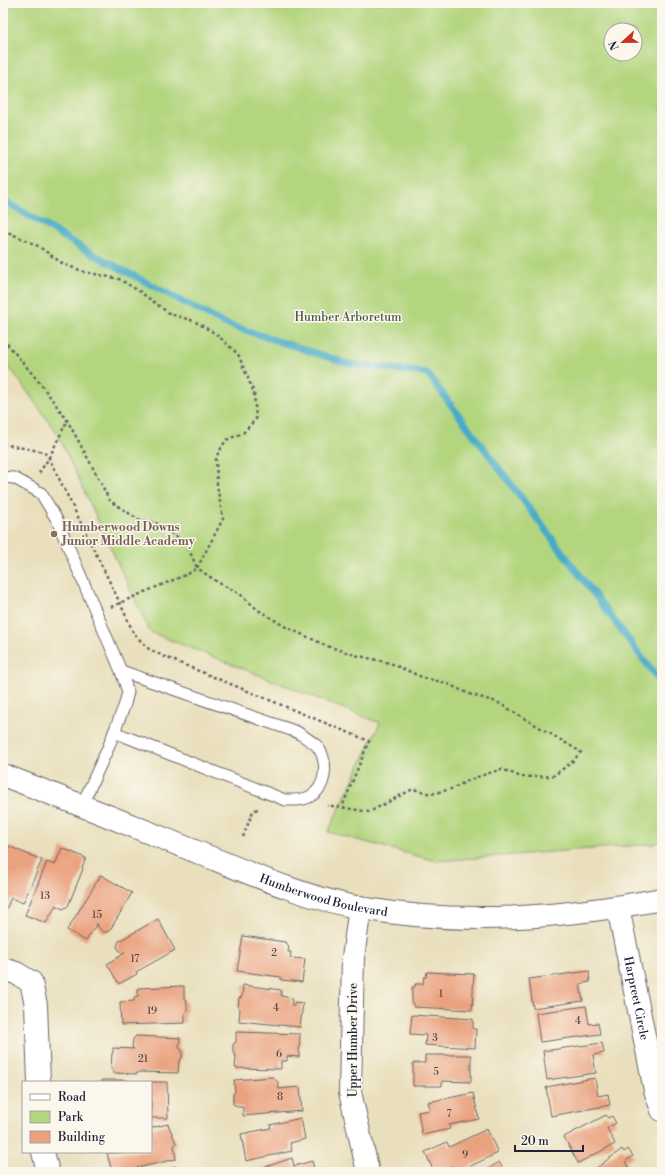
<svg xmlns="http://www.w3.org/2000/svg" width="665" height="1175" font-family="'Libre Bodoni',serif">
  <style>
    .green { fill: #b2d57e; stroke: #6a7c5c; fill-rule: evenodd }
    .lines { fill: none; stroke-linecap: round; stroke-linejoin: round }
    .stream { stroke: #47abc6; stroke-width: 7 }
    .building { fill: #eaa17e }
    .service-casing { stroke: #686468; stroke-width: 13 }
    .minor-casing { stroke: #686468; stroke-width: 24 }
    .tertiary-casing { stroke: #686468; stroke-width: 24 }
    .path { stroke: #686468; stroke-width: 2.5; stroke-dasharray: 3 3; stroke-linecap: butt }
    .service { stroke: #fff; stroke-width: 11 }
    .minor { stroke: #fff; stroke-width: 22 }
    .tertiary { stroke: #fff; stroke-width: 22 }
    .education-dot { fill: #8d6e63; stroke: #fbf7ec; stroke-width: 1.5 }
    .labels { text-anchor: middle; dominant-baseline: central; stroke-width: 3; stroke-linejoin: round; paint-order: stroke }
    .number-label { font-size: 10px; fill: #54424c }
    .park-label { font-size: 12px; fill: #4d584f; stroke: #fbf7ec }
    .education-label { font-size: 12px; font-weight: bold; fill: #785e54; stroke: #fbf7ec; text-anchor: start }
    .street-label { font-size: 12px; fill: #22223b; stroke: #fbf7ec }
  </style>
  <rect width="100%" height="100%" fill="#fbf7ec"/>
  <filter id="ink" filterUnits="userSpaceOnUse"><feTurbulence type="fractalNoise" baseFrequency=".025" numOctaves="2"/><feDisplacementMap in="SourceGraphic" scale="8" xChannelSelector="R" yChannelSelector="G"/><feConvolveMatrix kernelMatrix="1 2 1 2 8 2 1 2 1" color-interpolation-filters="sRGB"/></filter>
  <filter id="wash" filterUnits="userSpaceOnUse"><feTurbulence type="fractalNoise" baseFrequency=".012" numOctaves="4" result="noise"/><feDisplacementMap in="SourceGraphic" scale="16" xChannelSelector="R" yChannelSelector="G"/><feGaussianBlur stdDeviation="0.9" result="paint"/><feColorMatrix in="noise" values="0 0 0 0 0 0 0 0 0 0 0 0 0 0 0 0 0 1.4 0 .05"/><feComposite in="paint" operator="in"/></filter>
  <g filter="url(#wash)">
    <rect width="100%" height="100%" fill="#e9dfbc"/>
    <!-- green -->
    <path class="green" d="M3 3H662V841L654 844 436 861 328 832 380 723 150 632 58 435 14 373 3 363ZM611 30H635V54H611Z"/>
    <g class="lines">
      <!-- stream -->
      <polyline class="stream" points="3,200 89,252 223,323 349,364 427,373 662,684"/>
    </g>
    <g id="blocks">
      <!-- building -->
      <g class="building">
        <polygon points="8,846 42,860 23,903 11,898 5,912 3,911 3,859"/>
        <polygon points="62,848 86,858 82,868 83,869 68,906 63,909 56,905 46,923 25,915 47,862 55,865"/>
        <polygon points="101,875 132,893 110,930 107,932 103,932 98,927 97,923 86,941 67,930"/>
        <polygon points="158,919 175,950 136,972 137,974 119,984 107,964 125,953 121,953 117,947 119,941"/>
        <polygon points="243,936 285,942 289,946 288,952 291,952 290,958 305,959 302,982 281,980 281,977 237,971"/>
        <polygon points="589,971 590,982 580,984 583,1001 533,1008 529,979"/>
        <polygon points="427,972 474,974 472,1010 414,1007 414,1004 412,1004 412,987 415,987 415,984 423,984 424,977 426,977"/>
        <polygon points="243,985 281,990 281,996 292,998 291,1005 294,1006 294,1002 303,1003 300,1027 239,1021 240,1009 238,1007 239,998 242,997"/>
        <polygon points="184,986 184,999 187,1002 187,1010 185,1013 185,1023 121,1025 120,1002 134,1001 134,997 138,996 138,988"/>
        <polygon points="586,1006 589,1024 598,1023 600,1034 540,1042 536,1013"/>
        <polygon points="412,1015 473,1019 473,1029 476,1029 475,1048 425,1045 426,1035 410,1034"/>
        <polygon points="236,1032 300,1034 299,1057 287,1056 287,1061 281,1061 281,1069 235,1068 236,1056 233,1053 233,1044 236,1042"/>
        <polygon points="136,1036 180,1038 179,1048 182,1050 182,1058 179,1061 178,1073 138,1072 137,1074 113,1073 113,1069 111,1069 112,1053 113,1053 113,1048 134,1049 132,1047 133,1039"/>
        <polygon points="602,1043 604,1053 593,1055 596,1073 547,1080 543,1051"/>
        <polygon points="425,1055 471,1055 471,1082 442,1081 442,1086 413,1086 413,1063 425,1063"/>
        <polygon points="273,1077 278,1082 279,1089 300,1087 302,1111 243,1116 243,1107 238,1107 233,1104 233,1094 235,1092 234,1080"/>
        <polygon points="595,1078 598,1096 608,1094 610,1105 551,1116 546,1087"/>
        <rect x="102" y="1080" width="24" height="2"/>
        <polygon points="151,1082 167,1082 168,1118 151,1118"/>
        <polygon points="473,1093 479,1119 449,1125 450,1129 422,1135 418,1112 430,1110 428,1102"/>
        <polygon points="606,1115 608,1118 612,1116 616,1123 607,1128 615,1144 578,1163 564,1137"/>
        <polygon points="301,1118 305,1139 290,1143 292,1151 246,1161 241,1134 271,1128 270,1125"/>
        <polygon points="168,1124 176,1143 174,1146 176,1159 137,1168 137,1169 126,1172 112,1172 107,1153 151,1152 151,1128"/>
        <polygon points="487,1129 498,1153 458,1172 455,1172 451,1166 437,1172 434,1172 425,1152 447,1142 449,1147"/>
        <polygon points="622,1149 624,1152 628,1149 633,1156 625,1162 632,1172 591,1172"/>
        <polygon points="292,1158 294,1166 312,1161 315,1172 251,1172"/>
        <polygon points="499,1162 505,1172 483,1172"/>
        <polygon points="175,1166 178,1172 162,1172"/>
      </g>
    </g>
  </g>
  <g filter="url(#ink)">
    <use href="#blocks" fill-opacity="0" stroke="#686468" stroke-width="1"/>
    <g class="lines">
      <defs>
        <g id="service">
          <polyline points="3,477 14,478 41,493 57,520 121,671 128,692 125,704 108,748 82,805"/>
          <path d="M114 732 285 800C294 800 301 801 309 797 327 788 329 761 317 746 312 741 303 736 297 732L121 671"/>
        </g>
        <g id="minor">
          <polyline points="360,907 353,958 350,1092 368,1172"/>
          <path id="s1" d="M618 907 655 1090 662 1110"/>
          <polyline points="3,969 16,973 31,982 36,1005 39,1082"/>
          <polyline points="43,1152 48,1172"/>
        </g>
        <g id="tertiary">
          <path id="s2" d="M3 775C66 799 129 824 192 850 247 872 302 897 361 908 463 926 561 918 662 899"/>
        </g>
      </defs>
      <!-- service casing -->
      <use href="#service" class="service-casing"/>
      <!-- minor casing -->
      <use href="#minor" class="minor-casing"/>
      <!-- tertiary casing -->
      <use href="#tertiary" class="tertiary-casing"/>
      <!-- path -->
      <g class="path">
        <polyline points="3,230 38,246 63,264 85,272 119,279 139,291 170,314 194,321 216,334 238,354 254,393 256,419 243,433 226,440 216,457 217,485 223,519 197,568 219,583 240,594 258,610 286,627 327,646 355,655 390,663 424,678 446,683 469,694 497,702 581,752 571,763 553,776 521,777 502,769 474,778 451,789 431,794 413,789 369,812 327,805"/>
        <polyline points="3,339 40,383 67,420 92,466 110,501 138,519 158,524 186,543 197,568 188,574 142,593 111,607"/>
        <polyline points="3,444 44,452 49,458 120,603 134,634 149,649 165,657 369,741 342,807"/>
        <polyline points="39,473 49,458 67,421"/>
        <polyline points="243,837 253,811 260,808"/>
      </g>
      <!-- service -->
      <use href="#service" class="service"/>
      <!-- minor -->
      <use href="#minor" class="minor"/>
      <!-- tertiary -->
      <use href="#tertiary" class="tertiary"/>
    </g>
  </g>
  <!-- markers -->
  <circle class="education-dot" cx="54" cy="534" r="4"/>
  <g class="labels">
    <!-- number labels -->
    <g class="number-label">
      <text x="45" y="896">13</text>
      <text x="97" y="915">15</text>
      <text x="274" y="953">2</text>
      <text x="135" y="959">17</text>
      <text x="441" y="994">1</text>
      <text x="276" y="1008">4</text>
      <text x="152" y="1011">19</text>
      <text x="578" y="1021">4</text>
      <text x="435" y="1038">3</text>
      <text x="279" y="1054">6</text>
      <text x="143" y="1059">21</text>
      <text x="436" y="1072">5</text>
      <text x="280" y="1097">8</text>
      <text x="449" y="1114">7</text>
      <text x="465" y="1155">9</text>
    </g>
    <!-- park labels -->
    <g class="park-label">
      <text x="348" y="317">Humber Arboretum</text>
    </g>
    <!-- education labels -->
    <g class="education-label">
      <text x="62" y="527">Humberwood Downs<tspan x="62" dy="14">Junior Middle Academy</tspan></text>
    </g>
    <!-- street labels -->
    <g class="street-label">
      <text stroke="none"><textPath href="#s2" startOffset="343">Humberwood Boulevard</textPath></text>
      <text stroke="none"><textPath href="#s1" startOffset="93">Harpreet Circle</textPath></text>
      <text transform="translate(353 1040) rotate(-90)">Upper Humber Drive</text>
    </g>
  </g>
  <!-- margin -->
  <rect width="665" height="1175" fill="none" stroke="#fbf7ec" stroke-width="16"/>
  <!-- legend -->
  <rect x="22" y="1081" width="130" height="72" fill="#fbf7ec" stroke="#a4a2a5"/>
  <rect x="30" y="1094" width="20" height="6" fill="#ffffff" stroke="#a4a2a5"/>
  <text x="58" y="1101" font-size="12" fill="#22223b">Road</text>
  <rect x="30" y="1111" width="20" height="12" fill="#b2d57e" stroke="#a4a2a5"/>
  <text x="58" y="1121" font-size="12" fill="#22223b">Park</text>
  <rect x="30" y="1131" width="20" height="12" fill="#eaa17e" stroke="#a4a2a5"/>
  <text x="58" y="1141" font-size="12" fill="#22223b">Building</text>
  <!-- north arrow -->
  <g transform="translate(623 42) rotate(248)"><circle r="19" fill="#fbf7ec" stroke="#a4a2a5"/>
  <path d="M0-3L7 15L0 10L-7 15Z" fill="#c8321e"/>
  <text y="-6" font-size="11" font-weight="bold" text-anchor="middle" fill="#22223b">N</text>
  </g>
  <!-- scale -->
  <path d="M515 1145v6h68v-6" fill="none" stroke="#22223b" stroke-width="2"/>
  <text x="521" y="1145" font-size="12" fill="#22223b" stroke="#fbf7ec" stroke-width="3" paint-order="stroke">20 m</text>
</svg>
